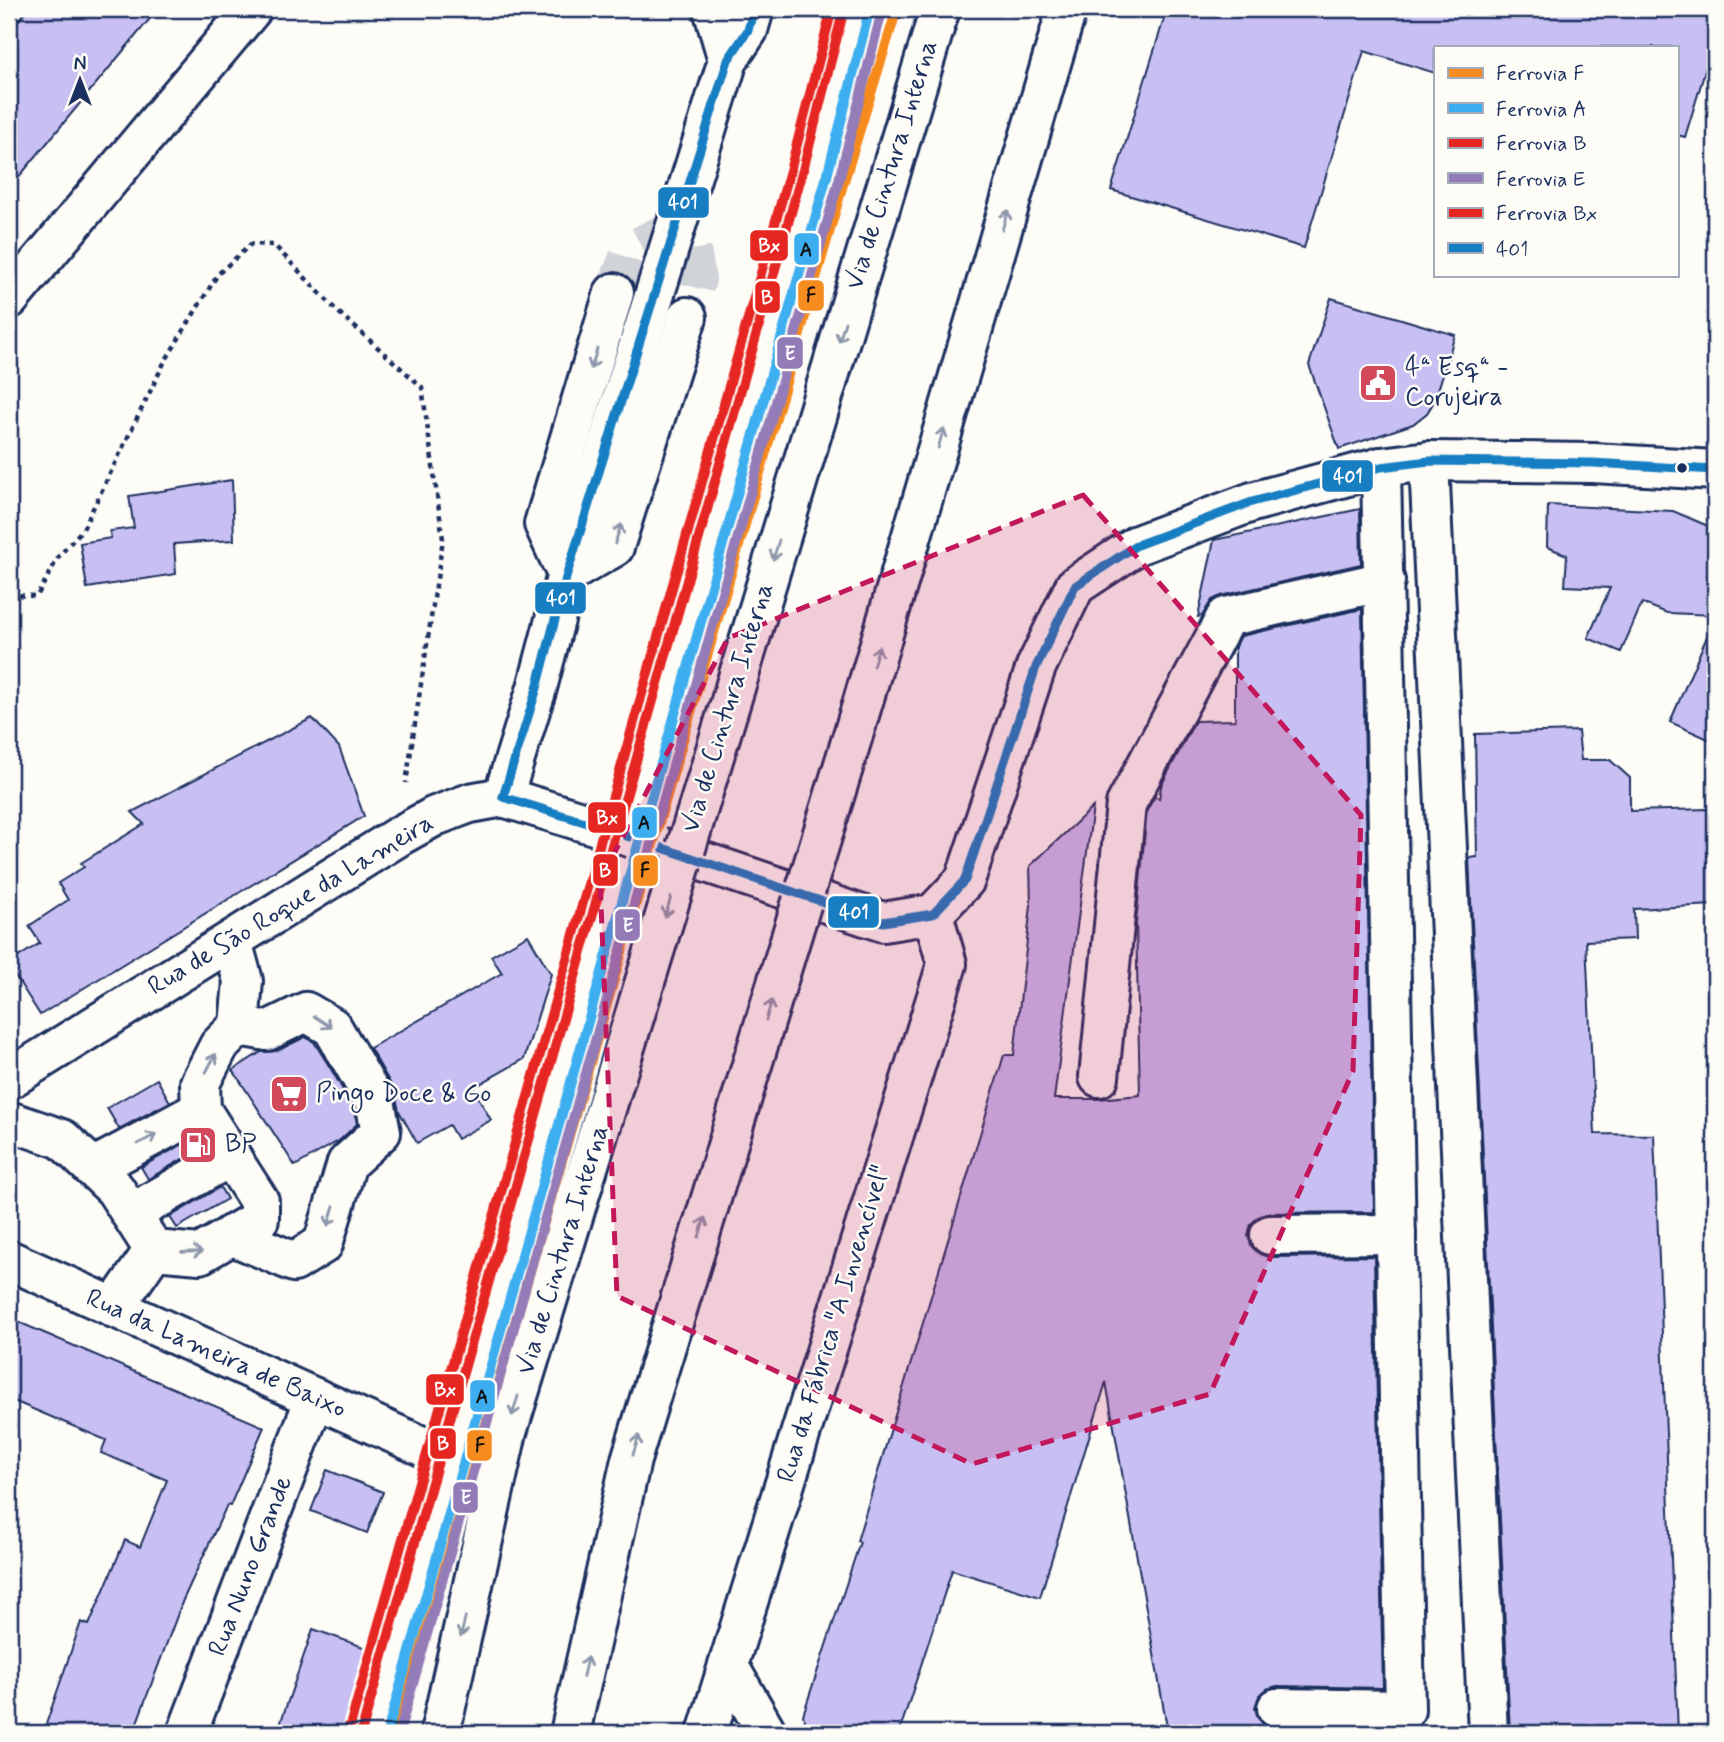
<svg xmlns="http://www.w3.org/2000/svg" width="1724" height="1742" font-family="Mynerve,sans-serif">
  <style>
    .building { fill: #c8c0f2; stroke: #1b2f5e; stroke-width: 2 }
    .lines { fill: none; stroke-linecap: round; stroke-linejoin: round }
    .minor-tunnel { stroke: #d0d3d8; stroke-width: 38; stroke-dasharray: 38 19; stroke-linecap: butt }
    .minor-casing { stroke: #1b2f5e; stroke-width: 44 }
    .major-casing { stroke: #1b2f5e; stroke-width: 44 }
    .highway-casing { stroke: #1b2f5e; stroke-width: 44 }
    .path { stroke: #1b2f5e; stroke-width: 4.5; stroke-dasharray: 5 5; stroke-linecap: butt }
    .minor { stroke: #fdfcf7; stroke-width: 38 }
    .major { stroke: #fdfcf7; stroke-width: 38 }
    .highway { stroke: #fdfcf7; stroke-width: 38 }
    .highway-bridge-casing { stroke: #1b2f5e; stroke-width: 44; stroke-linecap: butt }
    .highway-bridge { stroke: #fdfcf7; stroke-width: 38 }
    .bus-1-casing { stroke: #fdfcf7; stroke-width: 14 }
    .bus-1 { stroke: #187ec2; stroke-width: 9 }
    .rail-1-casing { stroke: #fdfcf7; stroke-width: 16 }
    .rail-2-casing { stroke: #fdfcf7; stroke-width: 16 }
    .rail-3-casing { stroke: #fdfcf7; stroke-width: 16 }
    .rail-4-casing { stroke: #fdfcf7; stroke-width: 16 }
    .rail-5-casing { stroke: #fdfcf7; stroke-width: 16 }
    .rail-1 { stroke: #f68b1f; stroke-width: 10 }
    .rail-2 { stroke: #3caeef; stroke-width: 10 }
    .rail-3 { stroke: #e62621; stroke-width: 10 }
    .rail-4 { stroke: #937bb8; stroke-width: 10 }
    .rail-5 { stroke: #e62621; stroke-width: 10 }
    .oneway { stroke: #8c96aa }
    .marked { fill: #c2185b; fill-opacity: 0.2; stroke: #c2185b; stroke-width: 5; stroke-dasharray: 14 9; stroke-linejoin: round }
    .bus-dot { fill: #1b2f5e; stroke: #fdfcf7; stroke-width: 2.5 }
    .labels { text-anchor: middle; dominant-baseline: central; stroke-width: 5; stroke-linejoin: round; paint-order: stroke }
    .street-label { font-size: 26px; fill: #1b2f5e; stroke: #fdfcf7 }
    .poi-label { font-size: 26px; fill: #1b2f5e; stroke: #fdfcf7; text-anchor: start }
    .line-badge { stroke: #fdfcf7; stroke-width: 2.5 }
    .badge-label { font-size: 19px; text-anchor: middle; font-weight: bold; fill: #fff }
    .pale-badge-label { font-size: 19px; text-anchor: middle; font-weight: bold; fill: #111 }
  </style>
  <rect width="100%" height="100%" fill="#fdfcf7"/>
  <filter id="ink" filterUnits="userSpaceOnUse"><feTurbulence type="fractalNoise" baseFrequency=".0143" numOctaves="2"/><feDisplacementMap in="SourceGraphic" scale="14" xChannelSelector="R" yChannelSelector="G"/><feConvolveMatrix kernelMatrix="1 2 1 2 8 2 1 2 1" color-interpolation-filters="sRGB"/></filter>
  <g filter="url(#ink)">
    <!-- building -->
    <g class="building">
      <polygon points="28,9 158,9 9,189 9,32"/>
      <polygon points="1167,9 1715,9 1715,38 1685,137 1677,135 1677,47 1435,47 1435,73 1364,51 1304,248 1111,190"/>
      <polygon points="1331,298 1455,335 1435,400 1427,413 1413,424 1339,449 1309,365"/>
      <polygon points="232,480 234,540 174,544 176,574 87,588 80,543 111,538 110,531 134,528 129,496"/>
      <polygon points="1548,505 1673,511 1715,529 1715,615 1667,613 1642,603 1621,652 1588,638 1610,588 1565,586 1567,555 1547,547"/>
      <polygon points="1360,509 1361,564 1221,596 1212,600 1202,616 1198,617 1214,540"/>
      <polygon points="1362,609 1374,1212 1269,1213 1258,1217 1251,1224 1248,1236 1252,1247 1260,1254 1269,1257 1374,1256 1383,1688 1277,1686 1267,1689 1259,1696 1255,1708 1258,1718 1265,1726 1276,1730 1393,1733 1168,1733 1106,1382 1040,1597 952,1570 899,1733 809,1733 803,1715 860,1542 857,1541 1004,1055 1014,1055 1031,905 1030,866 1093,807 1054,1099 1098,1099 1140,1095 1136,923 1147,810 1155,796 1159,799 1161,786 1195,721 1235,720 1235,647 1241,636"/>
      <polygon points="1715,618 1715,742 1670,722"/>
      <polygon points="312,718 339,747 364,816 40,1015 9,966 9,963 40,943 29,926 68,900 58,883 84,867 81,863 144,824 132,812"/>
      <polygon points="1578,731 1581,760 1610,760 1630,778 1630,811 1709,809 1715,823 1715,905 1634,909 1635,939 1586,941 1595,1134 1654,1135 1678,1733 1510,1733 1469,858 1477,857 1475,734"/>
      <polygon points="528,935 551,974 524,1059 473,1088 491,1120 457,1139 449,1125 417,1143 399,1111 394,1090 370,1048 502,973 491,956"/>
      <polygon points="305,1037 314,1042 331,1069 354,1109 357,1124 340,1140 295,1166 233,1070 261,1052 277,1051"/>
      <polygon points="157,1079 170,1102 119,1129 107,1108"/>
      <polygon points="192,1139 198,1150 148,1179 141,1167"/>
      <polygon points="220,1187 227,1199 177,1228 170,1217"/>
      <polygon points="9,1318 264,1427 230,1506 227,1505 183,1600 133,1733 43,1733 81,1622 89,1625 125,1540 140,1547 167,1480 101,1453 106,1440 9,1399"/>
      <polygon points="327,1470 383,1492 367,1533 311,1511"/>
      <polygon points="313,1629 372,1650 343,1733 277,1733"/>
    </g>
    <g class="lines">
      <!-- minor-tunnel -->
      <polyline class="minor-tunnel" points="614,293 631,250 658,236 692,249 697,279 687,317"/>
      <defs>
        <g id="minor">
          <polyline points="614,293 544,524 567,574 614,547 687,317"/>
          <polyline points="9,299 252,9"/>
          <polyline points="1429,461 1488,1733"/>
          <polyline points="1099,1077 1126,804 1226,617 1385,581"/>
          <polyline points="9,1079 399,836 435,816 470,803 503,797"/>
          <polyline points="9,1121 62,1139 115,1189 154,1250 200,1254 259,1219 259,1201 201,1110 200,1083 219,1046 239,1026 243,981 232,941"/>
          <polyline points="93,1168 201,1110"/>
          <polyline points="131,1214 231,1156"/>
          <polyline points="231,1235 294,1262 323,1244 347,1163 381,1132 375,1101 332,1027 306,1012 267,1031 239,1026"/>
          <polyline points="1270,1235 1396,1234"/>
          <polyline points="9,1260 424,1447"/>
          <polyline points="114,1308 154,1250"/>
          <polyline points="728,1665 767,1733"/>
          <polyline points="1277,1708 1405,1710 1381,467"/>
          <polyline points="187,1733 315,1398"/>
        </g>
        <g id="major">
          <polyline points="713,9 728,60"/>
          <polyline points="754,9 748,30 728,60 567,574 537,688 503,797 594,825 883,922 933,914 965,880 1036,667 1075,586 1137,545 1252,502 1381,467 1429,461 1593,463 1715,470"/>
          <polyline points="707,1733 947,964 933,914"/>
        </g>
        <g id="highway">
          <polyline points="738,678 940,9"/>
          <polyline points="857,722 1067,9"/>
        </g>
      </defs>
      <!-- minor casing -->
      <use href="#minor" class="minor-casing"/>
      <!-- major casing -->
      <use href="#major" class="major-casing"/>
      <!-- highway casing -->
      <use href="#highway" class="highway-casing"/>
      <!-- path -->
      <polyline class="path" points="9,595 37,596 59,556 83,529 164,363 218,274 251,244 274,245 337,311 422,387 443,539 406,783"/>
      <!-- minor -->
      <use href="#minor" class="minor"/>
      <!-- major -->
      <use href="#major" class="major"/>
      <!-- highway -->
      <use href="#highway" class="highway"/>
      <defs>
        <g id="highway-bridge">
          <polyline points="440,1733 507,1432 738,678"/>
          <polyline points="570,1733 631,1460 857,722"/>
        </g>
      </defs>
      <!-- highway-bridge casing -->
      <use href="#highway-bridge" class="highway-bridge-casing"/>
      <!-- highway-bridge -->
      <use href="#highway-bridge" class="highway-bridge"/>
      <defs>
        <g id="bus-1">
          <polyline points="503,797 594,825 883,922 933,914 965,880 1036,667 1075,586 1137,545 1252,502 1381,467 1429,461 1593,463 1715,470"/>
          <polyline points="503,797 537,688 567,574 728,60 748,30 754,9"/>
        </g>
      </defs>
      <!-- bus-1 casing -->
      <use href="#bus-1" class="bus-1-casing"/>
      <!-- bus-1 -->
      <use href="#bus-1" class="bus-1"/>
      <defs>
        <polyline id="rail-1" points="397,1733 844,181 897,9"/>
        <polyline id="rail-2" points="387,1733 827,176 869,12"/>
        <polyline id="rail-3" points="362,1730 803,170 844,9"/>
        <polyline id="rail-4" points="399,1733 839,180 881,15"/>
        <polyline id="rail-5" points="350,1726 791,167 832,9"/>
      </defs>
      <!-- rail-1 casing -->
      <use href="#rail-1" class="rail-1-casing"/>
      <!-- rail-2 casing -->
      <use href="#rail-2" class="rail-2-casing"/>
      <!-- rail-3 casing -->
      <use href="#rail-3" class="rail-3-casing"/>
      <!-- rail-4 casing -->
      <use href="#rail-4" class="rail-4-casing"/>
      <!-- rail-5 casing -->
      <use href="#rail-5" class="rail-5-casing"/>
      <!-- rail-1 -->
      <use href="#rail-1" class="rail-1"/>
      <!-- rail-2 -->
      <use href="#rail-2" class="rail-2"/>
      <!-- rail-3 -->
      <use href="#rail-3" class="rail-3"/>
      <!-- rail-4 -->
      <use href="#rail-4" class="rail-4"/>
      <!-- rail-5 -->
      <use href="#rail-5" class="rail-5"/>
    </g>
    <!-- one-way arrows -->
    <defs><path id="oneway-shaft" d="M-6 0H5M1.5-3L5.5 0L1.5 3" fill="none" stroke-width="1.6" stroke-linecap="round" stroke-linejoin="round" transform="scale(1.75)"/></defs>
    <g class="oneway">
      <use href="#oneway-shaft" transform="translate(1005 220) rotate(-74)"/>
      <use href="#oneway-shaft" transform="translate(842 332) rotate(107)"/>
      <use href="#oneway-shaft" transform="translate(594 359) rotate(107)"/>
      <use href="#oneway-shaft" transform="translate(941 438) rotate(-74)"/>
      <use href="#oneway-shaft" transform="translate(618 534) rotate(-72)"/>
      <use href="#oneway-shaft" transform="translate(776 550) rotate(107)"/>
      <use href="#oneway-shaft" transform="translate(876 656) rotate(-74)"/>
      <use href="#oneway-shaft" transform="translate(668 907) rotate(107)"/>
      <use href="#oneway-shaft" transform="translate(769 1010) rotate(-73)"/>
      <use href="#oneway-shaft" transform="translate(323 1022) rotate(33)"/>
      <use href="#oneway-shaft" transform="translate(211 1063) rotate(-62)"/>
      <use href="#oneway-shaft" transform="translate(147 1139) rotate(-28)"/>
      <use href="#oneway-shaft" transform="translate(331 1216) rotate(107)"/>
      <use href="#oneway-shaft" transform="translate(702 1227) rotate(-73)"/>
      <use href="#oneway-shaft" transform="translate(192 1252) rotate(-2)"/>
      <use href="#oneway-shaft" transform="translate(515 1406) rotate(107)"/>
      <use href="#oneway-shaft" transform="translate(636 1445) rotate(-73)"/>
      <use href="#oneway-shaft" transform="translate(463 1627) rotate(103)"/>
      <use href="#oneway-shaft" transform="translate(585 1667) rotate(-77)"/>
    </g>
  </g>
  <!-- marked area -->
  <path class="marked" d="M1083 495 1361 815 1353 1071 1210 1394 972 1464 617 1296 600 880 728 638Z"/>
  <!-- icons -->
  <defs>
    <symbol id="civic-square" viewBox="-11 -11 22 22"><rect x="-9" y="-9" width="18" height="18" rx="4" fill="#d1495b" stroke="#fdfcf7"/><path d="M-.6-6.5H3V-4.5H.6V-3L4-1V1h2V6H-6V1h2V-1L-.6-3ZM-1.2 2.5V6h2.4V2.5Z" fill="#fff"/></symbol>
    <symbol id="supermarket-square" viewBox="-11 -11 22 22"><rect x="-9" y="-9" width="18" height="18" rx="4" fill="#d1495b" stroke="#fdfcf7"/><path d="M-6-5.5h2.5l.6 2H6L4.5 2H-2.5L-4.4-4H-6ZM-1.5 3.2a1.3 1.3 0 1 0 .1 0ZM3 3.2a1.3 1.3 0 1 0 .1 0Z" fill="#fff"/></symbol>
    <symbol id="fuel-square" viewBox="-11 -11 22 22"><rect x="-9" y="-9" width="18" height="18" rx="4" fill="#d1495b" stroke="#fdfcf7"/><path d="M-5.5-6h7V0h2V4h1.3V-2.5L3-4.5l.8-.8L6-3V5H2.5V1h-1V6h-7ZM-4.2-4.7v3.2H.2V-4.7Z" fill="#fff"/></symbol>
  </defs>
  <g fill-rule="evenodd">
    <use href="#civic-square" x="1356" y="361" width="44" height="44"/>
    <use href="#supermarket-square" x="267" y="1072" width="44" height="44"/>
    <use href="#fuel-square" x="176" y="1123" width="44" height="44"/>
  </g>
  <!-- markers -->
  <circle class="bus-dot" cx="1682" cy="468" r="6"/>
  <g class="labels">
    <!-- street labels -->
    <g class="street-label">
      <text transform="translate(892 165) rotate(-73)">Via de Cintura Interna</text>
      <text transform="translate(728 708) rotate(-73)">Via de Cintura Interna</text>
      <text transform="translate(291 905) rotate(-31)">Rua de São Roque da Lameira</text>
      <text transform="translate(563 1250) rotate(-73)">Via de Cintura Interna</text>
      <text transform="translate(834 1324) rotate(-73)">Rua da Fábrica "A Invencível"</text>
      <text transform="translate(216 1354) rotate(24)">Rua da Lameira de Baixo</text>
      <text transform="translate(251 1566) rotate(-69)">Rua Nuno Grande</text>
    </g>
    <!-- poi labels -->
    <g class="poi-label">
      <text x="1405" y="368">4ª Esqª -<tspan x="1405" dy="30">Corujeira</tspan></text>
      <text x="316" y="1094">Pingo Doce &amp; Go</text>
      <text x="225" y="1145">BP</text>
    </g>
  </g>
  <g class="line-badge">
    <rect x="657" y="186" width="53" height="33" rx="7" fill="#187ec2"/>
    <rect x="749" y="229" width="40" height="33" rx="7" fill="#e62621"/>
    <rect x="793" y="232" width="27" height="34" rx="7" fill="#3caeef"/>
    <rect x="797" y="279" width="28" height="33" rx="7" fill="#f68b1f"/>
    <rect x="754" y="280" width="27" height="34" rx="7" fill="#e62621"/>
    <rect x="776" y="336" width="28" height="34" rx="7" fill="#937bb8"/>
    <rect x="1321" y="459" width="53" height="34" rx="7" fill="#187ec2"/>
    <rect x="534" y="581" width="53" height="34" rx="7" fill="#187ec2"/>
    <rect x="587" y="801" width="40" height="33" rx="7" fill="#e62621"/>
    <rect x="631" y="806" width="27" height="33" rx="7" fill="#3caeef"/>
    <rect x="592" y="853" width="27" height="34" rx="7" fill="#e62621"/>
    <rect x="632" y="854" width="27" height="33" rx="7" fill="#f68b1f"/>
    <rect x="827" y="895" width="53" height="34" rx="7" fill="#187ec2"/>
    <rect x="614" y="908" width="27" height="34" rx="7" fill="#937bb8"/>
    <rect x="425" y="1373" width="40" height="33" rx="7" fill="#e62621"/>
    <rect x="469" y="1379" width="27" height="34" rx="7" fill="#3caeef"/>
    <rect x="429" y="1427" width="28" height="33" rx="7" fill="#e62621"/>
    <rect x="466" y="1429" width="27" height="33" rx="7" fill="#f68b1f"/>
    <rect x="452" y="1481" width="27" height="33" rx="7" fill="#937bb8"/>
  </g>
  <g class="badge-label">
    <text x="683" y="209">401</text>
    <text x="769" y="252">Bx</text>
    <text x="767" y="304">B</text>
    <text x="790" y="360">E</text>
    <text x="1348" y="483">401</text>
    <text x="561" y="605">401</text>
    <text x="607" y="824">Bx</text>
    <text x="605" y="877">B</text>
    <text x="854" y="919">401</text>
    <text x="628" y="932">E</text>
    <text x="445" y="1396">Bx</text>
    <text x="443" y="1450">B</text>
    <text x="466" y="1504">E</text>
  </g>
  <g class="pale-badge-label">
    <text x="806" y="256">A</text>
    <text x="811" y="302">F</text>
    <text x="644" y="829">A</text>
    <text x="645" y="877">F</text>
    <text x="482" y="1403">A</text>
    <text x="480" y="1452">F</text>
  </g>
  <!-- margin -->
  <rect width="1724" height="1742" fill="none" stroke="#fdfcf7" stroke-width="35"/>
  <rect x="18" y="18" width="1689" height="1707" fill="none" stroke="#1b2f5e" stroke-width="2.5" filter="url(#ink)"/>
  <!-- legend -->
  <rect x="1434" y="46" width="245" height="231" fill="#fdfcf7" stroke="#a3aaba" stroke-width="2"/>
  <rect x="1448" y="68" width="35" height="10" fill="#f68b1f" stroke="#a3aaba" stroke-width="2"/>
  <text x="1496" y="80" font-size="21" fill="#1b2f5e">Ferrovia F</text>
  <rect x="1448" y="103" width="35" height="10" fill="#3caeef" stroke="#a3aaba" stroke-width="2"/>
  <text x="1496" y="116" font-size="21" fill="#1b2f5e">Ferrovia A</text>
  <rect x="1448" y="138" width="35" height="10" fill="#e62621" stroke="#a3aaba" stroke-width="2"/>
  <text x="1496" y="150" font-size="21" fill="#1b2f5e">Ferrovia B</text>
  <rect x="1448" y="173" width="35" height="10" fill="#937bb8" stroke="#a3aaba" stroke-width="2"/>
  <text x="1496" y="186" font-size="21" fill="#1b2f5e">Ferrovia E</text>
  <rect x="1448" y="208" width="35" height="10" fill="#e62621" stroke="#a3aaba" stroke-width="2"/>
  <text x="1496" y="220" font-size="21" fill="#1b2f5e">Ferrovia Bx</text>
  <rect x="1448" y="243" width="35" height="10" fill="#187ec2" stroke="#a3aaba" stroke-width="2"/>
  <text x="1496" y="256" font-size="21" fill="#1b2f5e">401</text>
  <!-- north arrow -->
  <g transform="translate(80 80)" stroke="#fdfcf7" stroke-width="5" paint-order="stroke">
  <path d="M0-5L12 26L0 18L-12 26Z" fill="#1b2f5e"/>
  <text y="-10" font-size="19" font-weight="bold" text-anchor="middle" fill="#1b2f5e">N</text>
  </g>
</svg>
